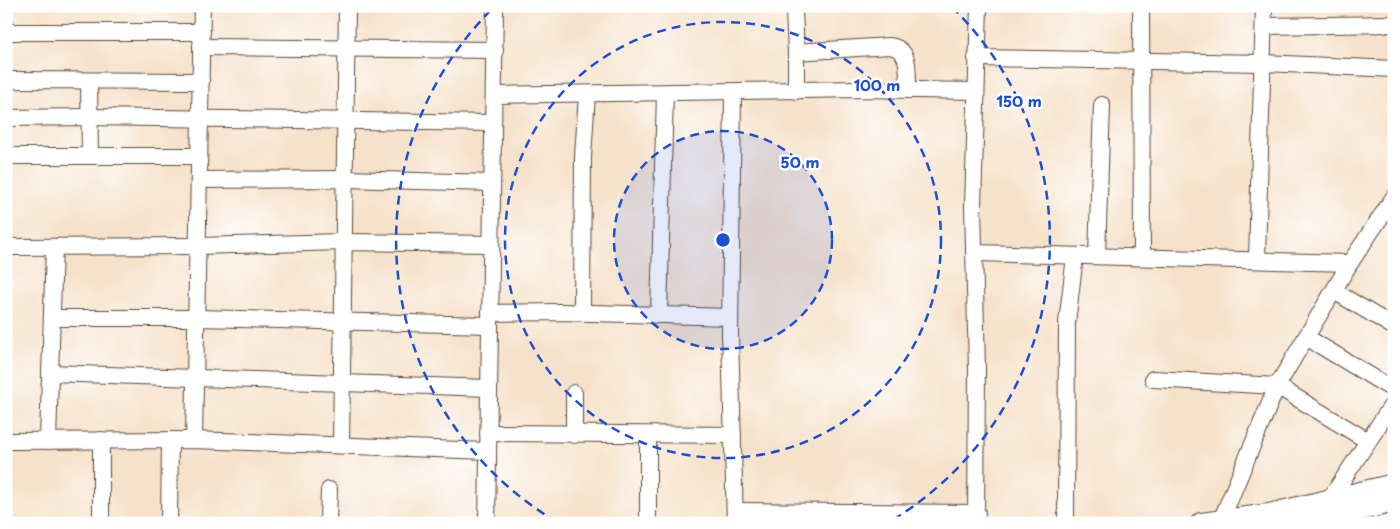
<svg xmlns="http://www.w3.org/2000/svg" width="1400" height="529" font-family="'Playpen Sans',sans-serif">
  <style>
    .lines { fill: none; stroke-linecap: round; stroke-linejoin: round }
    .minor-casing { stroke: #574638; stroke-width: 18 }
    .major-casing { stroke: #574638; stroke-width: 22 }
    .minor { stroke: #fff; stroke-width: 16 }
    .major { stroke: #fff; stroke-width: 20 }
    .ring { fill: none; stroke: #1d4ed8; stroke-width: 2.5; stroke-dasharray: 9 6 }
    .centre { fill: #1d4ed8; stroke: #fff; stroke-width: 2.5 }
    .ring-label { font-size: 15px; text-anchor: middle; font-weight: bold; fill: #1d4ed8; stroke: #fff; stroke-width: 5; stroke-linejoin: round; paint-order: stroke }
  </style>
  <rect width="100%" height="100%" fill="#fff"/>
  <filter id="ink" filterUnits="userSpaceOnUse"><feTurbulence type="fractalNoise" baseFrequency=".02" numOctaves="2"/><feDisplacementMap in="SourceGraphic" scale="10" xChannelSelector="R" yChannelSelector="G"/><feConvolveMatrix kernelMatrix="1 2 1 2 8 2 1 2 1" color-interpolation-filters="sRGB"/></filter>
  <filter id="wash" filterUnits="userSpaceOnUse"><feTurbulence type="fractalNoise" baseFrequency=".0096" numOctaves="4" result="noise"/><feDisplacementMap in="SourceGraphic" scale="20" xChannelSelector="R" yChannelSelector="G"/><feGaussianBlur stdDeviation="1.12" result="paint"/><feColorMatrix in="noise" values="0 0 0 0 0 0 0 0 0 0 0 0 0 0 0 0 0 1.4 0 .05"/><feComposite in="paint" operator="in"/></filter>
  <g filter="url(#wash)">
    <rect width="100%" height="100%" fill="#f6e2ca"/>
  </g>
  <g filter="url(#ink)">
    <g class="lines">
      <defs>
        <g id="minor">
          <polyline points="1141,6 1142,257"/>
          <polyline points="794,11 796,52"/>
          <polyline points="1264,26 1394,24"/>
          <polyline points="6,32 202,32"/>
          <polyline points="201,47 495,50"/>
          <polyline points="976,58 1263,63 1394,69"/>
          <polyline points="6,80 201,81"/>
          <polyline points="89,81 90,156"/>
          <path d="M796 91V52L889 46C912 49 907 72 908 90"/>
          <polyline points="733,92 730,333 735,523"/>
          <polyline points="494,95 860,89 975,91"/>
          <polyline points="6,118 89,117 491,123"/>
          <polyline points="6,156 199,156"/>
          <polyline points="199,180 345,179 492,183"/>
          <polyline points="6,247 197,246 344,242 491,244"/>
          <polyline points="975,253 1350,263"/>
          <polyline points="1097,256 1102,105"/>
          <polyline points="1257,259 1264,6"/>
          <polyline points="1334,291 1394,327"/>
          <polyline points="490,313 559,312 730,317"/>
          <polyline points="582,313 583,157 587,94"/>
          <polyline points="659,315 665,93"/>
          <polyline points="52,318 196,318 490,325"/>
          <polyline points="1306,337 1394,390"/>
          <polyline points="50,373 489,388"/>
          <polyline points="1153,379 1277,386 1368,441"/>
          <polyline points="488,433 733,435"/>
          <polyline points="574,435 574,393"/>
          <polyline points="101,440 101,523"/>
          <polyline points="194,440 202,6"/>
          <polyline points="6,441 194,440 488,451"/>
          <polyline points="48,441 54,247"/>
          <polyline points="341,444 347,6"/>
          <polyline points="1330,499 1394,402"/>
          <polyline points="735,511 977,513"/>
          <polyline points="169,523 170,440"/>
          <polyline points="328,523 329,490"/>
          <polyline points="487,523 495,6"/>
          <polyline points="648,523 648,435"/>
          <polyline points="976,523 977,370 973,207 979,6"/>
          <polyline points="1066,523 1067,323 1075,256"/>
          <polyline points="1220,523 1277,386 1350,263 1394,197"/>
        </g>
        <g id="major">
          <polyline points="1201,523 1269,514 1394,484"/>
          <polyline points="1307,523 1394,502"/>
        </g>
      </defs>
      <!-- minor casing -->
      <use href="#minor" class="minor-casing"/>
      <!-- major casing -->
      <use href="#major" class="major-casing"/>
      <!-- minor -->
      <use href="#minor" class="minor"/>
      <!-- major -->
      <use href="#major" class="major"/>
    </g>
  </g>
  <!-- distance rings -->
  <circle cx="723" cy="240" r="109" fill="#1d4ed8" fill-opacity=".12"/>
  <g class="ring">
    <circle cx="723" cy="240" r="109"/>
    <circle cx="723" cy="240" r="218"/>
    <path d="M557 522A327 327 0 0 1 494 7M952 7A327 327 0 0 1 889 522"/>
  </g>
  <circle cx="723" cy="240" r="8" class="centre"/>
  <g class="ring-label">
    <text x="877" y="91">100 m</text>
    <text x="1019" y="107">150 m</text>
    <text x="800" y="168">50 m</text>
  </g>
  <!-- margin -->
  <rect width="1400" height="529" fill="none" stroke="#fff" stroke-width="25"/>
</svg>
